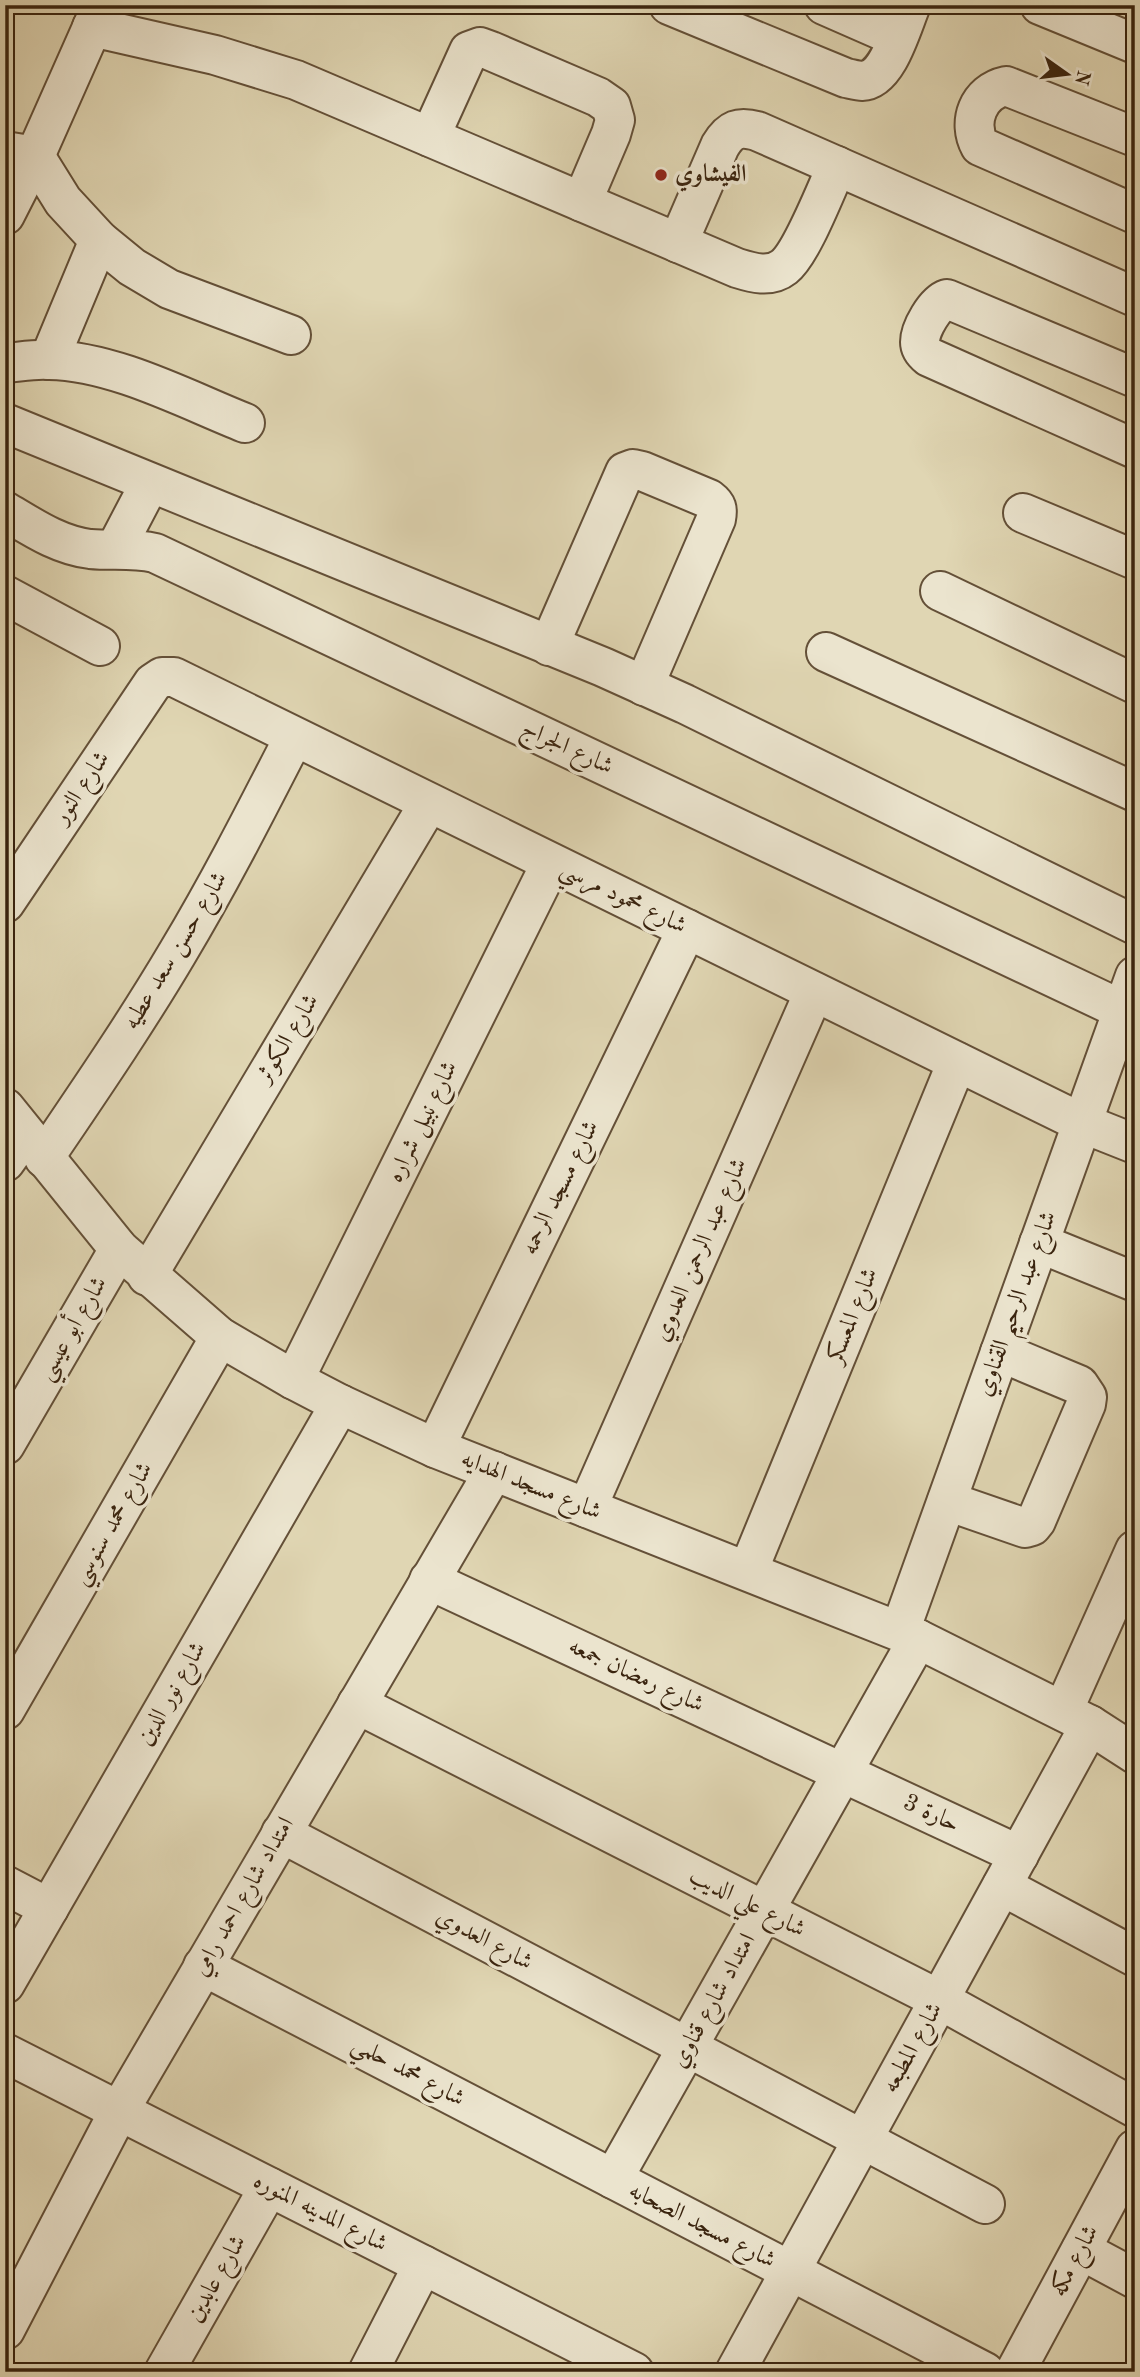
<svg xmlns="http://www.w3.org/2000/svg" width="1140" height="2377" font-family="'Old Standard TT',Amiri,serif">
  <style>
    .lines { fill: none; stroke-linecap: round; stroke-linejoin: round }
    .minor-casing { stroke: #645038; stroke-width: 42 }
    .minor { stroke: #ebe4ce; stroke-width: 38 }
    .poi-dot { fill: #8f2418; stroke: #ebe4ce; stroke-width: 2.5 }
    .labels { text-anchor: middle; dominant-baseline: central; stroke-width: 7; stroke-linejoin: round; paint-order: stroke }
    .poi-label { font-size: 24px; font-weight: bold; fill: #3a240f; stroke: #ebe4ce; text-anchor: start }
    .street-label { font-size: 24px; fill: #3a240f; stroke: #ebe4ce }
  </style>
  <rect width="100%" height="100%" fill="#e0d6b3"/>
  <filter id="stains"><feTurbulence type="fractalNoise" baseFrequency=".00286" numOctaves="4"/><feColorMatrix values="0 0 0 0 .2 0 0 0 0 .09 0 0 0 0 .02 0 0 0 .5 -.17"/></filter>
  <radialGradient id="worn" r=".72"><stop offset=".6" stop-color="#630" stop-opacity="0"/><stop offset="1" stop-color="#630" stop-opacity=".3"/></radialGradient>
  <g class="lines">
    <defs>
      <g id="minor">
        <path d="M669 5 846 78C851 79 858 81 862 81 888 80 902 26 911 5"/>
        <polyline points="824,5 897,37"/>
        <polyline points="1040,5 1135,44"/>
        <path d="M92 27 215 55 296 80 737 268C753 273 770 278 784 267 802 253 826 189 837 166"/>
        <polyline points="430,137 469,51 480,47 491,51 598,97 611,106 615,120 611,134 582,202"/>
        <path d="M1135 137 1006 86C978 92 967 122 980 146L1135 214"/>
        <polyline points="5,151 35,156 63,201 99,240 132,267 169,289 291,335"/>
        <polyline points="5,215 35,156 102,5"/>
        <path d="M678 243 720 146C730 129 739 126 757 131L1135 297"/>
        <polyline points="49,360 99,240"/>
        <path d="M5 363C19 362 34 359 49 360 114 361 185 399 245 423"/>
        <path d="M1135 378 947 299C935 303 920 329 920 342 920 349 924 353 929 357L1135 449"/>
        <polyline points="5,423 603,667 685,704 1135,925"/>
        <path d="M5 511C32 527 58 545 90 549 112 551 133 548 155 553L1135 1016"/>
        <polyline points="1023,513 1135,560"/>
        <polyline points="116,548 150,483"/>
        <polyline points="940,591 1135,684"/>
        <polyline points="5,595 100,646"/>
        <path d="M549 646 625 472 633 469 642 471 709 499C717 505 718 509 716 519L644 686"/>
        <polyline points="826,652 1135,792"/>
        <polyline points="5,903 153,683 162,677 174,677 1082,1123 1135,1144"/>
        <polyline points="5,1108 119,1249 220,1337 294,1380 340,1404 435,1448 918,1639 1090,1725 1135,1754"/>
        <path d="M44 1158C90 1090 136 1023 178 952 220 882 257 809 294 737"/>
        <polyline points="5,1162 25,1134"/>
        <polyline points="1039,1243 1135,1282"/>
        <polyline points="147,1276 429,803"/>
        <polyline points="294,1380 551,863"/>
        <polyline points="5,1445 119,1249"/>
        <polyline points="435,1448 687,929"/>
        <polyline points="947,1501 1025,1528 1032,1526 1036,1521 1086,1404 1087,1397 1079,1385 1000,1352"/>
        <polyline points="587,1508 814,992"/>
        <polyline points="748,1571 957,1062"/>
        <polyline points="429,1580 1019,1855"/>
        <polyline points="900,1631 1135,976"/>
        <polyline points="357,1704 940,2000 1135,2108"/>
        <polyline points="5,1710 220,1337"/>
        <polyline points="1063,1711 1135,1550"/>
        <polyline points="281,1833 985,2204"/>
        <polyline points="5,1885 49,1908"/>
        <polyline points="1002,1886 1135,1957"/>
        <polyline points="203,1966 985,2372"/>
        <polyline points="5,1984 340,1404"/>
        <polyline points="5,2053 634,2372"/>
        <polyline points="613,2179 918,1639"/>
        <polyline points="1081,2250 1135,2279"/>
        <polyline points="5,2330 119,2111 494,1471"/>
        <polyline points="164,2372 269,2187"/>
        <polyline points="368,2372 423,2265"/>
        <polyline points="735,2372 1090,1725"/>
        <polyline points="1015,2372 1135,2149"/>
      </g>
    </defs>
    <!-- minor casing -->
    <use href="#minor" class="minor-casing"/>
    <!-- minor -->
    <use href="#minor" class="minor"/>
  </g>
  <!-- markers -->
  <circle class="poi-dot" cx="661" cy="175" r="7"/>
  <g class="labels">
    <!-- poi labels -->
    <g class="poi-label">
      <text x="675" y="175">الفيشاوي</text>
    </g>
    <!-- street labels -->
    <g class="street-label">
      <text transform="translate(567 748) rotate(25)">شارع الجراج</text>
      <text transform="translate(82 788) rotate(-56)">شارع النور</text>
      <text transform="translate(623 898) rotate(26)">شارع محمود مرسي</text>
      <text transform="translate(176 951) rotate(-59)">شارع حسن سعد عطيه</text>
      <text transform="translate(288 1039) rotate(-59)">شارع الكوثر</text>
      <text transform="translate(423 1122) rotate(-64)">شارع نبيل شراره</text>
      <text transform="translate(561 1188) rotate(-64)">شارع مسجد الرحمه</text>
      <text transform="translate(701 1250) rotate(-66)">شارع عبد الرحمن العدوي</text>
      <text transform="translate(1017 1304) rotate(-70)">شارع عبد الرحيم القناوي</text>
      <text transform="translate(853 1316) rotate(-68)">شارع المعسكر</text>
      <text transform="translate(73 1329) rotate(-60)">شارع أبو عيسي</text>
      <text transform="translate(531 1486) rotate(22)">شارع مسجد الهدايه</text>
      <text transform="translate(113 1524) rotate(-60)">شارع محمد سنوسي</text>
      <text transform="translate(636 1676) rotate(25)">شارع رمضان جمعه</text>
      <text transform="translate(172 1694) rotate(-60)">شارع نور الدين</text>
      <text transform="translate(931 1814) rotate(25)">حارة 3</text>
      <text transform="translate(244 1897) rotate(-60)">امتداد شارع احمد رامي</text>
      <text transform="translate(747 1903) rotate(27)">شارع علي الديب</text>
      <text transform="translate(484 1940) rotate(28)">شارع العدوي</text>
      <text transform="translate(714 2001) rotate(-61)">امتداد شارع قناوي</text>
      <text transform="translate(913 2048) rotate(-61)">شارع المطبعه</text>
      <text transform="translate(408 2072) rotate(28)">شارع محمد حلمي</text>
      <text transform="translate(320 2213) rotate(27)">شارع المدينه المنوره</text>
      <text transform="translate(702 2226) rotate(27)">شارع مسجد الصحابه</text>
      <text transform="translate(1075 2261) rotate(-62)">شارع مكه</text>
      <text transform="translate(217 2279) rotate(-60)">شارع عابدين</text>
    </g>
  </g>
  <!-- margin -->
  <rect width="1140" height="2377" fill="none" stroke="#e0d6b3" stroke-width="28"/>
  <rect x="7" y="7" width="1126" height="2363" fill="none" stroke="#3a240f" stroke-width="3.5"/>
  <rect x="14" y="14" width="1112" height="2349" fill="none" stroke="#3a240f" stroke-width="2"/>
  <!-- north arrow -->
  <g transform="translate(1067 74) rotate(104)" stroke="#ebe4ce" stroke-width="5" paint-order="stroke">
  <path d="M0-5L12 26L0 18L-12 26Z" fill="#3a240f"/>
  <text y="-10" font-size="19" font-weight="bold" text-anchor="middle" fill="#3a240f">N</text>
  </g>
  <rect width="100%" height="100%" filter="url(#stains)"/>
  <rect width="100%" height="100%" fill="url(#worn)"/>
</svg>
